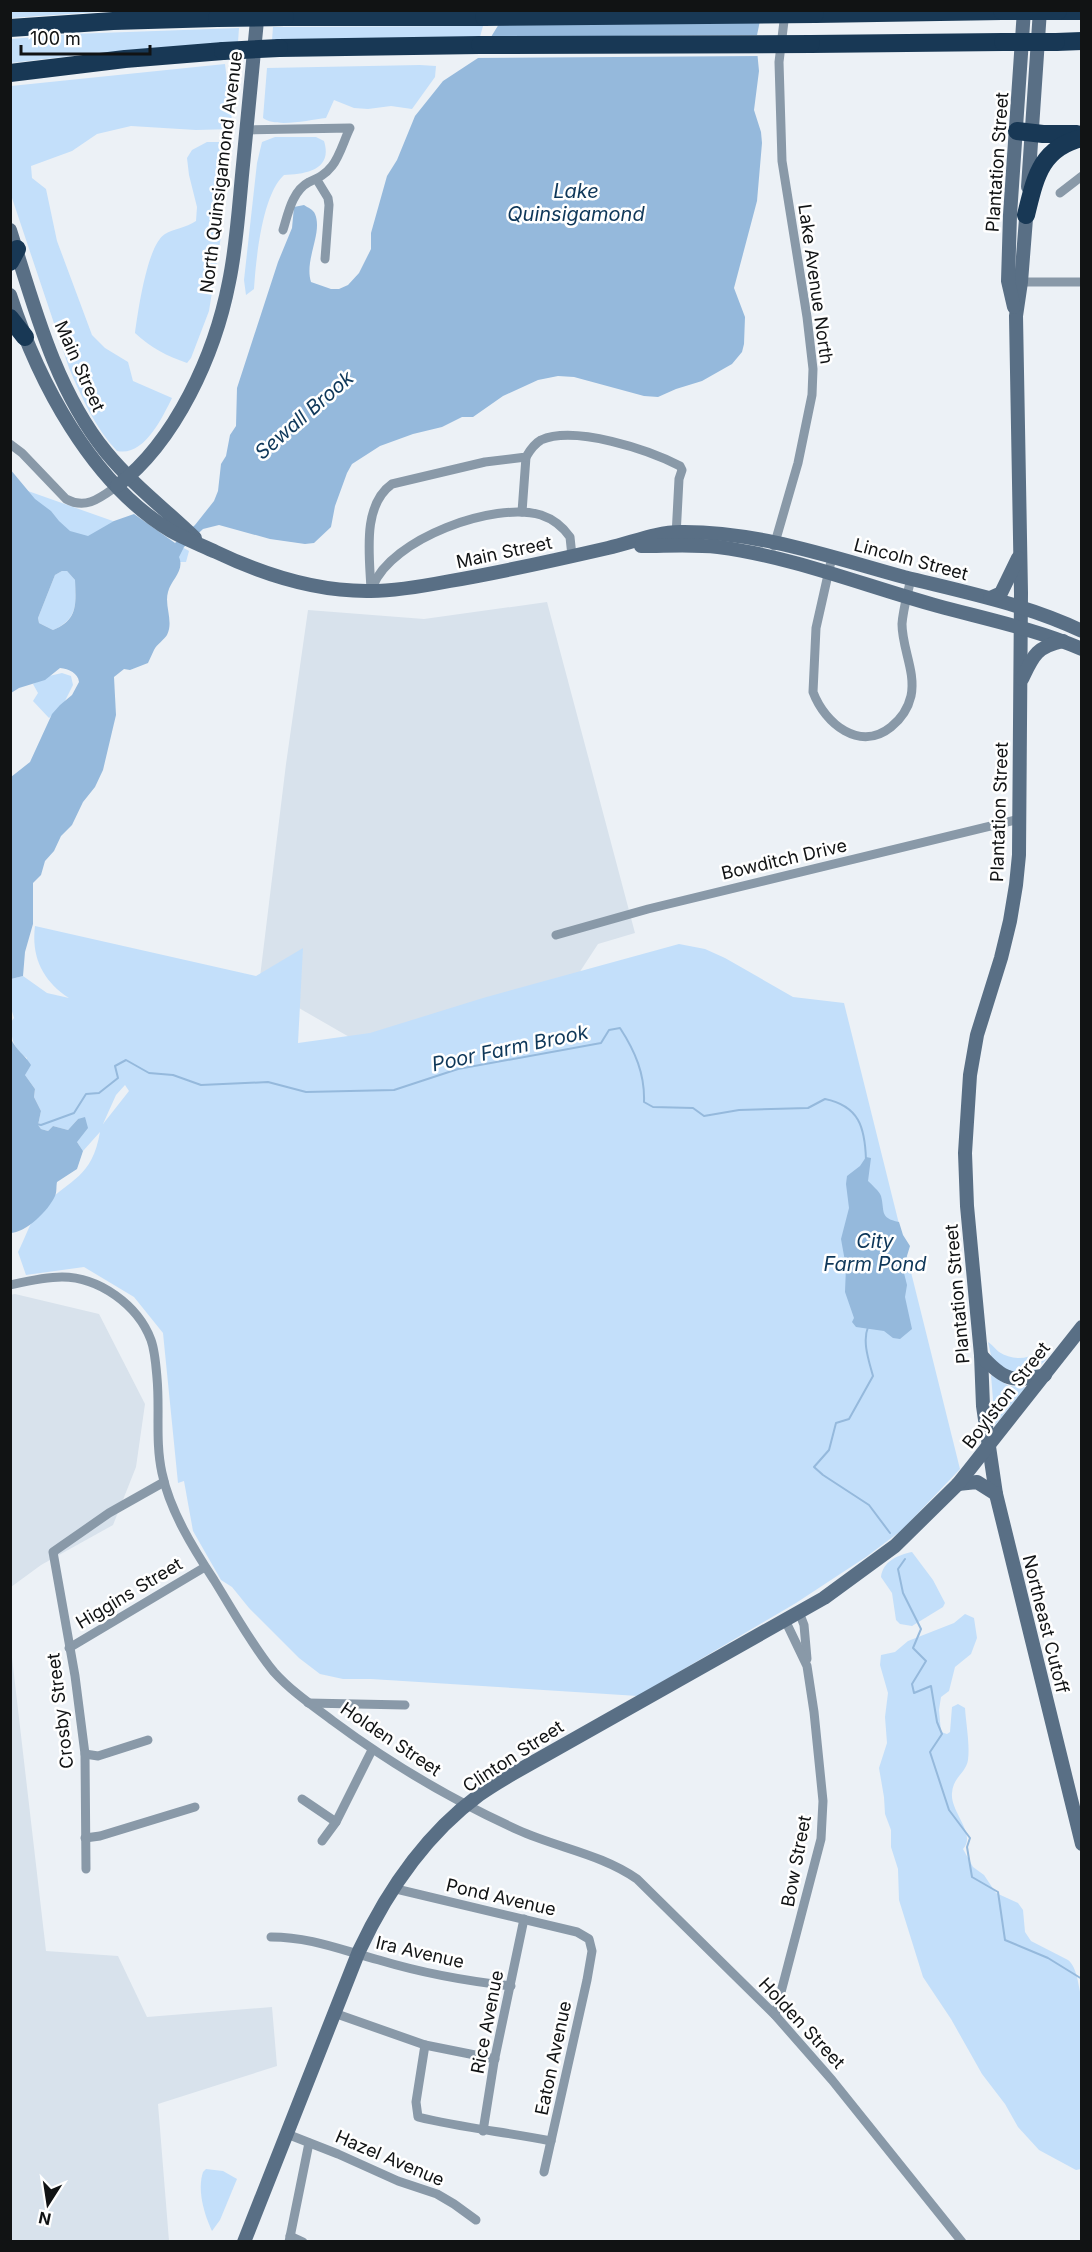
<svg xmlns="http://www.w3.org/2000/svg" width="1092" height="2252" font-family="Inter,sans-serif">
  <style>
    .built { fill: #d8e2ec }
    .green { fill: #c3dffa; fill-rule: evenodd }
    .water { fill: #95b9dc; fill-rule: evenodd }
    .pier { fill: #ecf1f6 }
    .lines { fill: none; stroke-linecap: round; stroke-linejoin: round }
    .stream { stroke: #95b9dc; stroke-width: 2 }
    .minor { stroke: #8999a8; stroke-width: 9 }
    .secondary { stroke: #596f85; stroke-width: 14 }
    .motorway { stroke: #183855; stroke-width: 18 }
    .motorway-bridge { stroke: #183855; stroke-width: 18 }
    .labels { text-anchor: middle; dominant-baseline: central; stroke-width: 5; stroke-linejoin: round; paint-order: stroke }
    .street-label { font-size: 18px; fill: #111314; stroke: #fff }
    .water-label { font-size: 20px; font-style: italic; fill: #0e3759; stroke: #fff }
  </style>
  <rect width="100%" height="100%" fill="#ecf1f6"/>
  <!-- built -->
  <g class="built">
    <polygon points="547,602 635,933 598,944 566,993 351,1038 259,985 286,764 308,610 424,619"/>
    <polygon points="15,1294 99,1314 145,1404 136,1467 113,1525 41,1565 11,1587 10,1295"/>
    <polygon points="11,1649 46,1951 118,1956 147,2017 272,2007 277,2066 158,2104 169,2241 11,2241"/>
  </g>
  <!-- green -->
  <g class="green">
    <polygon points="11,10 113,10 113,11 11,18"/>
    <polygon points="483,26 480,37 272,40 273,27"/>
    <polygon points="239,28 238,42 88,54 11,63 11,39 72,34"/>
    <path d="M225 64 233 129 196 130 131 126 97 134 72 151 31 166 32 178 46 189 57 241 92 335 105 348 128 362 133 381 172 398C162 418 144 457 117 451 95 428 81 396 69 368L11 195V86Z"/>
    <path d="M420 65 436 66 435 77 412 109 391 106 368 109 354 108 334 100 326 118C309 120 276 128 263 118L267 68Z"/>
    <path d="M275 137H316L324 141C333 170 306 174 284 175 262 195 256 259 254 289L246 295 244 280 257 163 262 142Z"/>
    <path d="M207 142H222L230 151 222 230 209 311 191 358 187 363C167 356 151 348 135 333 138 312 147 245 165 234 173 229 186 228 196 221L197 207 189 175 187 158 192 150Z"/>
    <polygon points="11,485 175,543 189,551 186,562 168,562 73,539"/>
    <path d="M62 571H67L75 580C76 604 78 619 53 630L39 623 38 618 55 575Z"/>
    <polygon points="62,673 71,676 73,685 63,705 49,718 33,701 38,693 33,684 49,676"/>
    <path d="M35 926 256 976 303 948 298 1043 370 1033 483 998 679 944 705 949 725 958 793 997 844 1003 960 1469 902 1530 866 1557 796 1603 638 1696 371 1679H343L320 1674 299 1658 249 1608 232 1587 221 1580 193 1531 184 1481 178 1483 163 1333 134 1297 84 1267 26 1275 18 1252C25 1239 31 1218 42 1207 71 1178 92 1178 100 1132L83 1151 77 1142 78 1119 68 1130 53 1126 48 1131 41 1129 38 1125 41 1111 34 1097 35 1089 25 1075 27 1058C13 1048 11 1039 11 1022L14 1018 11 1008V979L23 976 47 993 69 998C43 981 31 957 35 926ZM125 1085 129 1091 103 1124 116 1095Z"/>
    <path d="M988 1342C993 1345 995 1349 999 1352 1011 1360 1027 1360 1038 1352L1047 1359 1032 1373 1013 1375 992 1360Z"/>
    <polygon points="991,1375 1009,1386 1026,1387 995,1425"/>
    <path d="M912 1552 933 1580 945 1603 943 1607 912 1626 900 1624 896 1620 892 1593 881 1577C883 1561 898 1555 912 1552Z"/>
    <path d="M965 1614 974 1618 977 1638 971 1654 955 1667 949 1691 941 1697 939 1710 941 1732 947 1734 950 1732 952 1707 958 1704 965 1708C966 1724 970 1744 968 1760 966 1773 953 1777 952 1793 950 1812 977 1834 963 1849L973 1867 984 1875 996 1893 1018 1903 1023 1910 1025 1932 1031 1941 1068 1960C1078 1968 1078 1987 1082 1999L1081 2169 1076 2170 1039 2150 1018 2127 1005 2104 982 2074 951 2019 923 1977 899 1900 898 1869 891 1847V1830L885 1814 884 1797 879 1768 887 1743 885 1717 888 1693 880 1665 881 1655 895 1652 908 1641 954 1623Z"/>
    <path d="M206 2169 223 2171 237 2179 220 2220 212 2231C204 2214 197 2190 203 2172Z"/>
  </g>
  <!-- water -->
  <g class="water">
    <path d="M507 11H762L756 40 759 71 754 110 761 132 762 143 757 201 734 288 745 317 744 344 742 352 732 364 702 381 676 389 658 397 644 396 574 377 558 376 538 380 503 396 473 417H462L442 427 413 434 380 446 352 464 347 473 335 506 331 527 314 543 305 544 270 539 219 525 203 529 184 547 179 557C185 571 171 580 168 592 164 606 174 621 167 635 164 640 157 644 154 650 152 654 150 659 148 663L130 670 124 669 114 677 116 715 103 770 95 787 83 802 72 825 61 836 54 851 45 861 41 875 33 883V924L25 952 23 976 11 979V777L30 762 52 714 60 705 72 695 79 682C78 673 69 669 60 668L45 680 19 688 11 693 10 469 35 499 51 511 59 521 70 531 88 536 114 521 134 514 175 543 195 525 214 501 218 491 221 464 226 456 230 435 236 426 237 388 278 262 292 228 294 207 304 205C308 208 313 209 315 214 323 233 304 260 311 282L331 289H339L348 285 359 273 371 249V233L387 176 397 160 415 116 443 81 478 58ZM62 571H67L75 580C76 604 78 620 53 630L39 623 38 618 55 575Z"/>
    <path d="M11 1039C16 1050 25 1055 31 1065L25 1075 35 1089 34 1097 41 1111 38 1125 41 1129 48 1131 53 1126 68 1130 78 1119 85 1117 88 1128 77 1142 83 1151 77 1169 57 1182C56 1187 57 1192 55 1196 49 1210 26 1233 10 1233Z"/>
    <path d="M866 1157 871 1158 868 1181C872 1185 879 1191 881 1196 885 1211 879 1218 899 1222L903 1235 910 1246 903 1269 907 1285 905 1297 912 1329 900 1339 893 1338 884 1331 856 1327 852 1322 854 1318 845 1292 846 1267 841 1239 849 1208 846 1184 847 1176 860 1166Z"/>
  </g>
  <!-- pier -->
  <polygon class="pier" points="760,35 761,56 472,58 488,37"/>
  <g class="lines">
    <!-- stream -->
    <g class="stream">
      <path d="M36 1124 41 1125 74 1113 86 1094 99 1093 118 1078 115 1066 126 1060 149 1073 173 1075 201 1085 268 1082 306 1092 394 1090 458 1069 601 1043 609 1030 620 1028C635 1051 645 1074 644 1102L653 1107 693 1108 704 1116 739 1110 808 1108 825 1099C859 1106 865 1127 866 1160"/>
      <path d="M868 1327C862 1342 869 1361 873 1376L849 1419 836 1423 829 1450 814 1467 823 1475 869 1505 890 1533"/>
      <polyline points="905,1559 898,1569 903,1593 921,1629 913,1648 926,1661 912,1684 914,1693 931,1686 937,1722 942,1734 930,1752 949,1810 970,1838 967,1847 972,1877 998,1892 1005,1940 1048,1958 1082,1979"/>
    </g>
    <!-- minor -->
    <g class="minor">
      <path d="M247 130 350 128C344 140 340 156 332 166 325 175 318 178 309 182 292 191 288 214 283 230"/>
      <polyline points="317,180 328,198 329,205 325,259"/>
      <polyline points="1060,193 1082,176"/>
      <polyline points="1018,282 1082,282"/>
      <path d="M10 444 22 453 66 499C86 510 100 498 117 486"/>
      <polyline points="522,512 526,457"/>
      <polyline points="774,546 798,463 812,395 813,369 807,317 782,161 779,62 785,13"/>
      <path d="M832 557 816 628 813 692C825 724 860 752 891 727 901 719 908 709 911 696 916 672 902 648 902 624 903 609 908 593 911 578"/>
      <path d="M373 586C391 539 494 501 541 515 553 519 563 527 570 537L572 556"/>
      <path d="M371 591C370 558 361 506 392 484L485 462 526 457C530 450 534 444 541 440 575 425 649 450 680 466L682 470 679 479 676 536"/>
      <polyline points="556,935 648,909 1020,819"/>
      <path d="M10 1285C28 1281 45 1277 62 1277 99 1277 138 1305 151 1340 155 1351 156 1366 157 1378 160 1410 155 1441 162 1473 170 1511 193 1548 214 1580 232 1609 253 1647 274 1672 291 1691 313 1706 333 1721 391 1764 452 1800 518 1830 558 1848 601 1854 637 1879L775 2015 832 2080 962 2242"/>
      <polyline points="799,1612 804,1625 807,1659"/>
      <polyline points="69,1648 205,1567"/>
      <polyline points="308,1703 405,1705"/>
      <polyline points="85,1754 98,1756 148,1740"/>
      <polyline points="302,1799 336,1822"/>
      <polyline points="85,1838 100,1836 195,1807"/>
      <polyline points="322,1841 336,1822 372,1750"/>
      <polyline points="86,1869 85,1754 75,1676 53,1552 109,1513 164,1482"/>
      <polyline points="392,1888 577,1932 589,1939 592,1951 587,1980 544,2172"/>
      <path d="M271 1937C311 1937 341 1950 379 1960 422 1973 466 1981 511 1986"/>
      <polyline points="334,2013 425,2045 495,2059"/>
      <polyline points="775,2015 821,1839 823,1801 814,1712 807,1666 785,1620"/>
      <path d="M425 2045 416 2102 418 2117C462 2128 507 2132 551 2141"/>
      <polyline points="483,2131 494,2062 524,1919"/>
      <polyline points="287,2134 338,2154 398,2181 437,2194 454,2204 476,2220"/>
      <polyline points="290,2236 303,2242"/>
      <polyline points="289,2242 309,2143"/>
    </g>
    <!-- secondary -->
    <g class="secondary">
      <polyline points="1028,187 1040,10"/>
      <polyline points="1027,206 1021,282 1016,316 1021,593 1019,855 1016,885 1010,921 1001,958 977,1035 970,1075 965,1153 967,1206 981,1355 983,1406 996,1494 1082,1844"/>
      <path d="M10 230C34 306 55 389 106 452 134 486 164 508 195 538"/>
      <path d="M10 295C38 381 91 483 171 531 185 539 201 545 216 552 264 575 317 592 371 591 397 591 424 586 450 581 503 572 556 560 608 548 631 543 656 532 680 532 757 531 831 557 904 577 964 592 1025 604 1082 631"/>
      <polyline points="1014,307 1008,281 1010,215 1024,10"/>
      <path d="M117 486C176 441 215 354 229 282 237 244 239 204 243 165 248 113 253 62 258 10"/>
      <path d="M641 546C667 546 693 544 718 547 794 557 865 586 938 606 986 619 1035 629 1082 649"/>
      <polyline points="990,598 1001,593 1018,558"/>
      <path d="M1022 679C1033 656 1036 647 1063 641"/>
      <path d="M981 1355C1003 1380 1013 1383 1045 1375"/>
      <polyline points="958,1484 977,1482 996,1494"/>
      <path d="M244 2242 359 1951C387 1891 425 1835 479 1795 490 1787 502 1780 514 1773L824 1598 895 1546 958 1484 1082 1327"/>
    </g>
    <!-- motorway -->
    <g class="motorway">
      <polyline points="1058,11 1082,11"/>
      <polyline points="815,14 1002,11"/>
      <polyline points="285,17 484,17"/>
      <polyline points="10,28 113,21 217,18"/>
      <polyline points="1056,42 1082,41"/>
      <polyline points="811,44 1003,42"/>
      <polyline points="279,48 480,45"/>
      <polyline points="10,73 125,59 223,51"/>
      <polyline points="1017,131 1043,134 1077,134"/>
      <path d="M1026 215C1035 179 1040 148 1082 138"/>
      <polyline points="10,262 17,249"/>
      <polyline points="10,318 25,337"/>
    </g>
    <!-- motorway-bridge -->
    <g class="motorway-bridge">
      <polyline points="1002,11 1058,11"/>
      <polyline points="484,17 815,14"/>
      <polyline points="217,18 285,17"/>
      <polyline points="1003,42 1056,42"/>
      <polyline points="480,45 811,44"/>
      <polyline points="223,51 279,48"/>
    </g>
  </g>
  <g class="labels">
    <!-- street labels -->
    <g class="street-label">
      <text transform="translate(997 162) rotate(-86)">Plantation Street</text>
      <text transform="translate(221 172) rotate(-83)">North Quinsigamond Avenue</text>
      <text transform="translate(816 284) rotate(82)">Lake Avenue North</text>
      <text transform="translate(80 366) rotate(66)">Main Street</text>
      <text transform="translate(504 552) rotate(-12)">Main Street</text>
      <text transform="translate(911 559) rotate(15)">Lincoln Street</text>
      <text transform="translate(999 812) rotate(-88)">Plantation Street</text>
      <text transform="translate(784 859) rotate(-13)">Bowditch Drive</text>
      <text transform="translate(957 1294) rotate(-95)">Plantation Street</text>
      <text transform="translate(1006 1395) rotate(-52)">Boylston Street</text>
      <text transform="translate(129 1593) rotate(-31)">Higgins Street</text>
      <text transform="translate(1046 1624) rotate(76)">Northeast Cutoff</text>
      <text transform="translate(60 1711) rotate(-97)">Crosby Street</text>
      <text transform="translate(391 1739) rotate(34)">Holden Street</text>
      <text transform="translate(513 1756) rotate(-33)">Clinton Street</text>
      <text transform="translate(796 1861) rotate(-79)">Bow Street</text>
      <text transform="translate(501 1897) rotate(13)">Pond Avenue</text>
      <text transform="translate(420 1952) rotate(13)">Ira Avenue</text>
      <text transform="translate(487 2022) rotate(-79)">Rice Avenue</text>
      <text transform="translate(802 2023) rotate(47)">Holden Street</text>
      <text transform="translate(553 2058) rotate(-78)">Eaton Avenue</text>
      <text transform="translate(390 2158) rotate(23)">Hazel Avenue</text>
    </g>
    <!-- water labels -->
    <g class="water-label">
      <text x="576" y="191">Lake<tspan x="576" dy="23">Quinsigamond</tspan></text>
      <text transform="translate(304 415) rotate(-41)">Sewall Brook</text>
      <text transform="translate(510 1048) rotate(-12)">Poor Farm Brook</text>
      <text x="875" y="1241">City<tspan x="875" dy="23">Farm Pond</tspan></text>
    </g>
  </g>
  <!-- border -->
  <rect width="1092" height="2252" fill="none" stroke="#111314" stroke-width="24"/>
  <!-- north arrow -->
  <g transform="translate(48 2204) rotate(192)" stroke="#ffffff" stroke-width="4.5" paint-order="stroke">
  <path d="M0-4.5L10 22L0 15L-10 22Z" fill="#111314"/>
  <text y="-9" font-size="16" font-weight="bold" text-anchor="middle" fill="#111314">N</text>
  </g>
  <!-- scale -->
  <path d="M21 45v9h129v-9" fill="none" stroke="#111314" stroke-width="3"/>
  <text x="30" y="45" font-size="18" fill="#111314" stroke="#ffffff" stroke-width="4.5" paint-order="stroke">100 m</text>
</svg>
